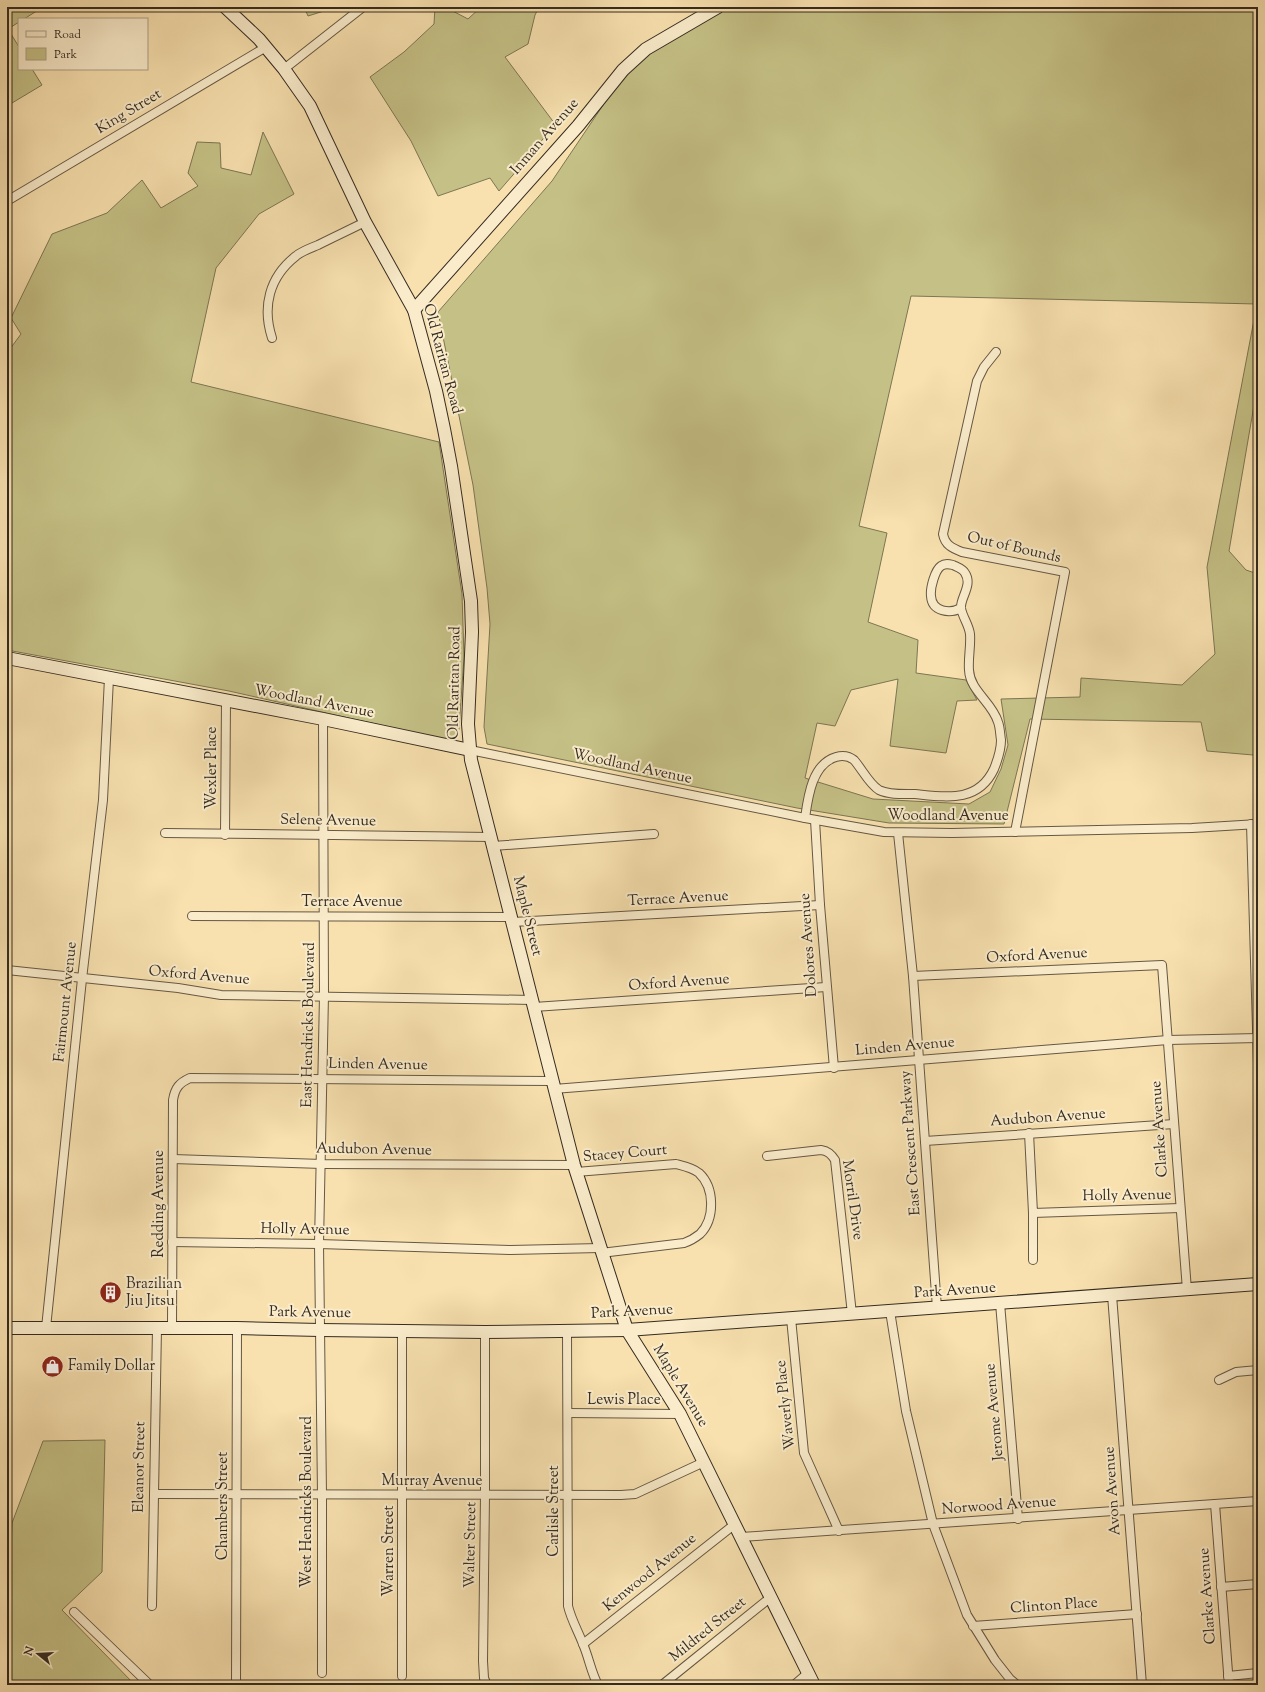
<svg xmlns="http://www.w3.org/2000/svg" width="1265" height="1692" font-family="'Sorts Mill Goudy',serif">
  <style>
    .green { fill: #c5c186; stroke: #7c7654; fill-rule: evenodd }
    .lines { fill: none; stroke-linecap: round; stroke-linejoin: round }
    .street-casing { stroke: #655844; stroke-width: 10 }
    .secondary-casing { stroke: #342b21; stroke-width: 14 }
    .street { stroke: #faeccb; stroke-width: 8 }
    .secondary { stroke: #faeccb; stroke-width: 12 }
    .labels { text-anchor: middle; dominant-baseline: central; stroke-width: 4; stroke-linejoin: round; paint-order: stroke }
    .street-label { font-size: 15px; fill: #342b21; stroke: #faeccb }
    .poi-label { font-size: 15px; fill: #342b21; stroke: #faeccb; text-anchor: start }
  </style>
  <rect width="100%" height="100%" fill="#f8e1af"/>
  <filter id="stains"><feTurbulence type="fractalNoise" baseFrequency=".005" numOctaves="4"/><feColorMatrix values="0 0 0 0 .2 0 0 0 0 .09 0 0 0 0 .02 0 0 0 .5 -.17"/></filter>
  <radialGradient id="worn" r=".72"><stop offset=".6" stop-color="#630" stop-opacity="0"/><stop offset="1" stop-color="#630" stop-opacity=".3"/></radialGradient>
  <!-- green -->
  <g class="green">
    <polygon points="7,7 43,7 24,19 19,19 19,22 8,29 19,47 19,69 32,69 42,85 7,106"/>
    <polygon points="304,7 325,7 327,10 308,16"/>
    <polygon points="435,7 445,7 468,19 481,7 539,7 535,15 528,44 505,57 555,124 526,160 499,191 490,178 438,196 411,141 370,77 404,52 434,24"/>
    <path d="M725 7H1258V382L1229 551 1246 570 1258 574V746L1253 755 1207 751 1201 722 1030 719 1004 824 889 823 797 808 487 744 484 727 490 624 487 588 473 485 438 312 552 181 622 77 650 52ZM911 296 1257 304 1207 567 1215 654 1182 685 1081 678 1080 697 1001 699 1008 745 1001 769 990 792 969 804 873 799 805 778 817 723 835 726 851 690 898 679 890 746 946 753 957 701 977 700 966 680 916 673 918 640 868 622 887 533 859 526Z"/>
    <polygon points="263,132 294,194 259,214 216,268 191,382 439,442 462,594 464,657 459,729 455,742 229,691 7,650 7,353 21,334 11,318 52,234 107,213 142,180 161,208 198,186 188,173 197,142 220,143 221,168 251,175"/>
    <polygon points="105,1440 102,1572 62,1610 135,1685 7,1685 7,1572 10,1572 12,1523 43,1441"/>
  </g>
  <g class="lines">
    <defs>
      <g id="street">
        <polyline points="284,69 363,7"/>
        <polyline points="7,201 266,47"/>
        <path d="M272 338C262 307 269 277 296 256 302 251 311 248 318 245 334 237 349 230 365 222"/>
        <path d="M996 352 984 367 977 381 943 534C945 545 952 548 962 552L1065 572 1015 832"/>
        <polyline points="470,750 805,818 884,832 952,833 1192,828 1258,824"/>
        <path d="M805 818C808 797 812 764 836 757 843 755 849 756 854 760 862 769 869 784 879 790 889 795 904 794 915 794 946 797 978 803 994 769 998 759 1001 750 1001 740 1000 734 1000 727 998 722 992 702 970 691 969 670 968 658 971 646 970 634 969 625 962 616 961 608 960 598 973 585 965 573 963 569 957 567 953 565 949 564 945 563 941 566 935 570 930 588 931 596 932 612 950 614 961 608"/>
        <polyline points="815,820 820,905 834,1068"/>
        <polyline points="1251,824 1258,1063"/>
        <polyline points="165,833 491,837"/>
        <polyline points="898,833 913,976 937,1308"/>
        <polyline points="225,835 226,701"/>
        <polyline points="493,846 654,834"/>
        <polyline points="192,916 511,917"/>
        <polyline points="513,922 820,905"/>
        <polyline points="7,970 178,988 221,995 532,1000"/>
        <polyline points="913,976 1162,965 1187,1290"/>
        <polyline points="534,1007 826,987"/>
        <polyline points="554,1089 1168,1040 1258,1038"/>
        <polyline points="1029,1133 1033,1213 1180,1208"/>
        <polyline points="925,1141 1174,1124"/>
        <path d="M767 1156 821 1150C828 1151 831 1154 835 1160L852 1314"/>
        <polyline points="173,1159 322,1164 574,1165"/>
        <path d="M576 1172 676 1164C684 1166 693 1168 699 1173 715 1188 715 1219 700 1234 695 1238 690 1241 684 1243L601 1253"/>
        <polyline points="172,1242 319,1244 510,1250 600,1248"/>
        <polyline points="1033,1260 1033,1213"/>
        <polyline points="1112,1295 1142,1685"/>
        <polyline points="1000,1303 1018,1519"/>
        <polyline points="890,1311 906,1411 933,1524 967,1615 995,1660 1010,1679 1017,1685"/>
        <polyline points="791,1318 804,1453 839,1531"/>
        <polyline points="46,1328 82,979 103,800 109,678"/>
        <path d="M172 1328 173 1100C175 1088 179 1083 190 1078L552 1081"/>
        <path d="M567 1331 568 1606C571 1619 578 1631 583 1644 589 1658 591 1672 598 1685"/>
        <polyline points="485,1332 485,1495 483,1661 484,1678 487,1685"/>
        <polyline points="1219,1380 1236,1372 1258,1370"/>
        <polyline points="568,1413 680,1414"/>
        <polyline points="154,1494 621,1495 635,1494 704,1462"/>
        <polyline points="1215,1504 1229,1685"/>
        <polyline points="741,1537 1258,1501"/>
        <polyline points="1221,1587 1258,1584"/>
        <polyline points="152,1606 157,1328"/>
        <polyline points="74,1612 150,1685"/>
        <polyline points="973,1626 1137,1614"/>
        <polyline points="583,1644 735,1524"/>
        <polyline points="322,1673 322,1495 319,1244 324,995 323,719"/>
        <polyline points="402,1676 402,1330"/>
        <polyline points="1228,1676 1258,1673"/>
        <polyline points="236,1685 237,1328"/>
        <polyline points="662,1685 771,1597"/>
        <polyline points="794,1685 808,1673"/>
      </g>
      <g id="secondary">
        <polyline points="225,7 259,39 284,69 310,106 365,222 414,310 436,391 444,429 451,466 471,601 472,632 468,724 471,760 574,1165 627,1330 680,1414 814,1685"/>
        <polyline points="414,310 578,126 623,70 646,49 718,7"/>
        <polyline points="7,658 323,719 470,750"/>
        <polyline points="7,1328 237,1328 320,1330 485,1332 627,1330 1258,1284"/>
      </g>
    </defs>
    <!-- street casing -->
    <use href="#street" class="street-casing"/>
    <!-- secondary casing -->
    <use href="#secondary" class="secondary-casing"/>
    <!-- street -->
    <use href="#street" class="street"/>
    <!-- secondary -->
    <use href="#secondary" class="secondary"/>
  </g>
  <!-- icons -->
  <defs>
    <symbol id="building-disc" viewBox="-11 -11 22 22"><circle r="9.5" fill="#8f2418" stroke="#faeccb"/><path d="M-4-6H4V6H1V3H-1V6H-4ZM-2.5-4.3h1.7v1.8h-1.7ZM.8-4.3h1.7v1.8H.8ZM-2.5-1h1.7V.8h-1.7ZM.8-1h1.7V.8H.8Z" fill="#fff"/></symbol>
    <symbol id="shop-disc" viewBox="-11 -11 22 22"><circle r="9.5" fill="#8f2418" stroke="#faeccb"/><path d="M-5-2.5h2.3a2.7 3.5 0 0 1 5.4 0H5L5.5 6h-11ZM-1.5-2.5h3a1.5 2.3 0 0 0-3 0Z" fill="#fff"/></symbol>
  </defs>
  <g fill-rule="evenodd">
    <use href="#building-disc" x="98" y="1280" width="25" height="25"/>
    <use href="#shop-disc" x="40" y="1354" width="25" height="25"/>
  </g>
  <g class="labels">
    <!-- street labels -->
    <g class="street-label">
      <text transform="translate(129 112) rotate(-31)">King Street</text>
      <text transform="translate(545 137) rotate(-49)">Inman Avenue</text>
      <text transform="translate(442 359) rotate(75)">Old Raritan Road</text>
      <text transform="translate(1014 548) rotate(13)">Out of Bounds</text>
      <text transform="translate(455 683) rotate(-89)">Old Raritan Road</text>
      <text transform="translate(314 702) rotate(11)">Woodland Avenue</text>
      <text transform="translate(632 767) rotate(12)">Woodland Avenue</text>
      <text transform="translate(212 768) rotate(-90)">Wexler Place</text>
      <text x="948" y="816">Woodland Avenue</text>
      <text transform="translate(328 821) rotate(1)">Selene Avenue</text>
      <text transform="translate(678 899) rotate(-3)">Terrace Avenue</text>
      <text x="352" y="902">Terrace Avenue</text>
      <text transform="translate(527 916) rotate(76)">Maple Street</text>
      <text transform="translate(809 945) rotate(-94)">Dolores Avenue</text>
      <text transform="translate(1037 956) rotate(-3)">Oxford Avenue</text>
      <text transform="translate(199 976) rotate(5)">Oxford Avenue</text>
      <text transform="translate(679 983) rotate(-4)">Oxford Avenue</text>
      <text transform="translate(66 1002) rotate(-84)">Fairmount Avenue</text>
      <text transform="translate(309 1025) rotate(-89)">East Hendricks Boulevard</text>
      <text transform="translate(905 1047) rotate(-5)">Linden Avenue</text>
      <text transform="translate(378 1065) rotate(1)">Linden Avenue</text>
      <text transform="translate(1048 1118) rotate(-4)">Audubon Avenue</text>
      <text transform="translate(1160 1129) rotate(-94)">Clarke Avenue</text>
      <text transform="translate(911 1143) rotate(-94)">East Crescent Parkway</text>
      <text transform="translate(374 1150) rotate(1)">Audubon Avenue</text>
      <text transform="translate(625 1154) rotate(-5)">Stacey Court</text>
      <text transform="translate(1127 1196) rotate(-1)">Holly Avenue</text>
      <text transform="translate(852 1200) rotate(82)">Morril Drive</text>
      <text transform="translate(159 1204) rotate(-90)">Redding Avenue</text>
      <text transform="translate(305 1230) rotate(1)">Holly Avenue</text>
      <text transform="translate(955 1291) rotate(-4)">Park Avenue</text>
      <text transform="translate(632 1312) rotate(-3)">Park Avenue</text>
      <text transform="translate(310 1313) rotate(1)">Park Avenue</text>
      <text transform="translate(680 1386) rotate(59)">Maple Avenue</text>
      <text x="624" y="1400">Lewis Place</text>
      <text transform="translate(786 1405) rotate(-96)">Waverly Place</text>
      <text transform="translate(995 1412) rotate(-95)">Jerome Avenue</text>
      <text transform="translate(140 1467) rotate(-89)">Eleanor Street</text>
      <text x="432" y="1481">Murray Avenue</text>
      <text transform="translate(1113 1491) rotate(-94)">Avon Avenue</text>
      <text transform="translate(307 1502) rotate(-90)">West Hendricks Boulevard</text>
      <text transform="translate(223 1506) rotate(-90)">Chambers Street</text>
      <text transform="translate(999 1506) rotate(-4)">Norwood Avenue</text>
      <text transform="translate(554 1511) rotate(-90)">Carlisle Street</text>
      <text transform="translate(471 1545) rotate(-89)">Walter Street</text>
      <text transform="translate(389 1551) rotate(-90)">Warren Street</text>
      <text transform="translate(650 1573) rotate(-39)">Kenwood Avenue</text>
      <text transform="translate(1208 1596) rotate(-94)">Clarke Avenue</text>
      <text transform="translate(1054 1606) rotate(-4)">Clinton Place</text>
      <text transform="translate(708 1630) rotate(-39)">Mildred Street</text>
    </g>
    <!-- poi labels -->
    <g class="poi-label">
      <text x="126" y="1284">Brazilian<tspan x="126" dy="17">Jiu Jitsu</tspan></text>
      <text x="68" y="1366">Family Dollar</text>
    </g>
  </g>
  <!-- margin -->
  <rect width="1265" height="1692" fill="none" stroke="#f8e1af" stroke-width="24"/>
  <rect x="8" y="8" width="1249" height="1676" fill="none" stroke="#342b21" stroke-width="2"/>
  <rect x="12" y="12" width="1241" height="1668" fill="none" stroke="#342b21"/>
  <!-- legend -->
  <rect x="18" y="18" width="130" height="52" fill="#faeccb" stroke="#ab9f87"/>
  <rect x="26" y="31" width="20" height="6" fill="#faeccb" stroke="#ab9f87"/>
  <text x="54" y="38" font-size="12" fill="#342b21">Road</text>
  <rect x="26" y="48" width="20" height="12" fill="#c5c186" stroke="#ab9f87"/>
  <text x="54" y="58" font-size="12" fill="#342b21">Park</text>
  <!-- north arrow -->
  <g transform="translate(38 1654) rotate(288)" stroke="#faeccb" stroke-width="3" paint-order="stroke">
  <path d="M0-3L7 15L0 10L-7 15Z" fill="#342b21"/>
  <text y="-6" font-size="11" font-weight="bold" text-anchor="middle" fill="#342b21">N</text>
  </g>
  <rect width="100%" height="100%" filter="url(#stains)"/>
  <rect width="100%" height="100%" fill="url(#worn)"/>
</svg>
